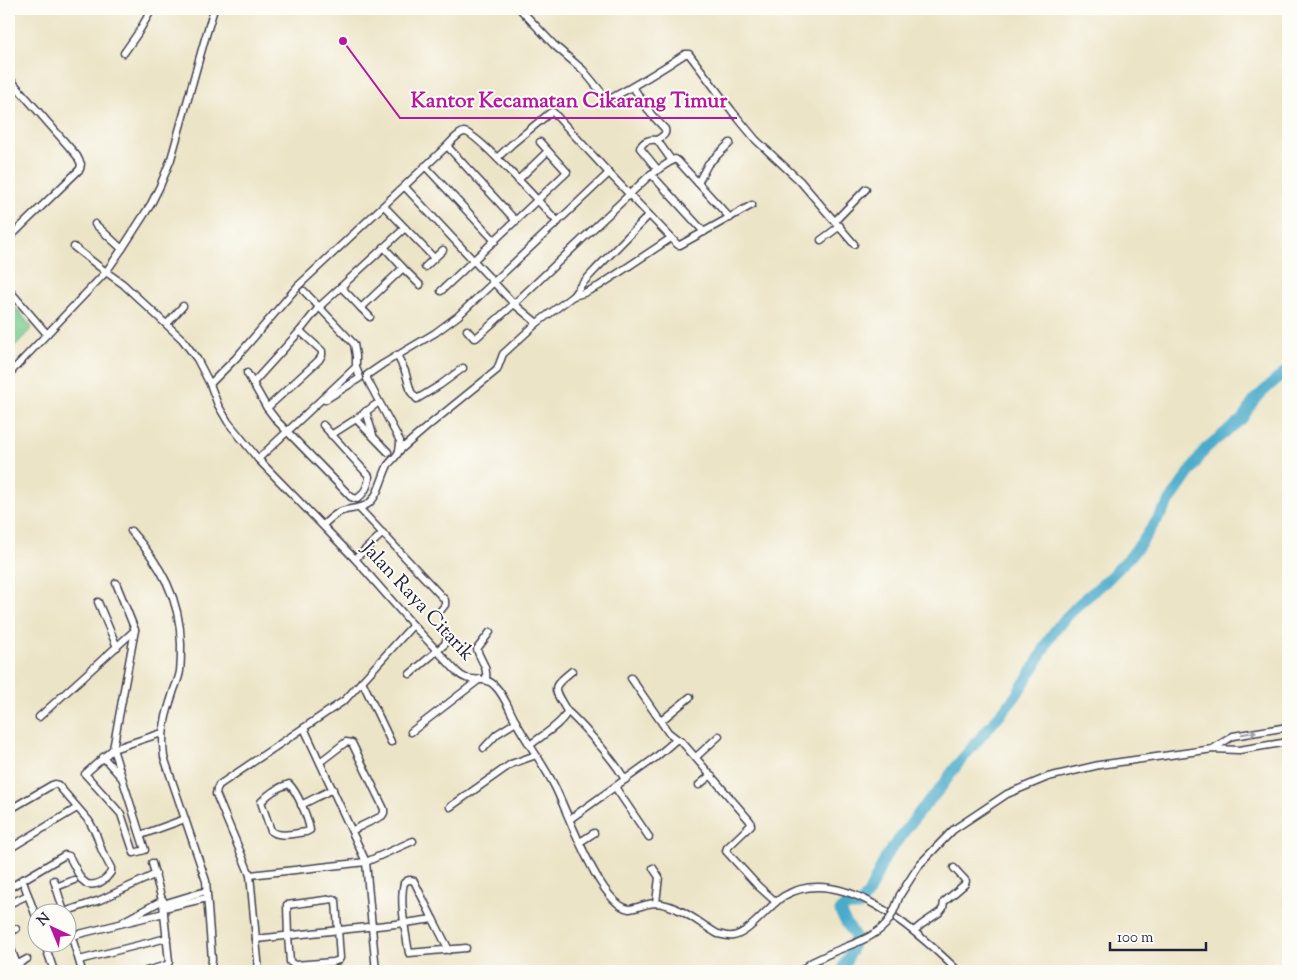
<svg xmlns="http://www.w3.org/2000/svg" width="1297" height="980" font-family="'Sorts Mill Goudy',serif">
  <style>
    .green { fill: #77cb8e; stroke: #4c7664 }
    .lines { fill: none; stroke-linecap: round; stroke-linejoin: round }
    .river { stroke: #4aaac9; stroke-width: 11 }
    .minor-casing { stroke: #403f50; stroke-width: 9 }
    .minor { stroke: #fff; stroke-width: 6 }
    .minor-bridge-casing { stroke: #403f50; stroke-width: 9; stroke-linecap: butt }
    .minor-bridge { stroke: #fff; stroke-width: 6 }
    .oneway { stroke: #9c9ca7 }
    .labels { text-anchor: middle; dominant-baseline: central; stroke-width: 4; stroke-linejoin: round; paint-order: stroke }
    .street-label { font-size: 20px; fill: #22223b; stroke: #fdfcf7 }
    .leader { fill: none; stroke: #b5179e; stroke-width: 2 }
    .callout-dot { fill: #b5179e; stroke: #fdfcf7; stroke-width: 2 }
    .callout-label { font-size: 21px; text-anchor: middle; font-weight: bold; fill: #b5179e; stroke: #fdfcf7; stroke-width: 4; stroke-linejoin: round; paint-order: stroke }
  </style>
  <rect width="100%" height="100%" fill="#fdfcf7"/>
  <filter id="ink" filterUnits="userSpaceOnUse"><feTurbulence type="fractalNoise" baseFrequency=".02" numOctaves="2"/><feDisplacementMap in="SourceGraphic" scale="10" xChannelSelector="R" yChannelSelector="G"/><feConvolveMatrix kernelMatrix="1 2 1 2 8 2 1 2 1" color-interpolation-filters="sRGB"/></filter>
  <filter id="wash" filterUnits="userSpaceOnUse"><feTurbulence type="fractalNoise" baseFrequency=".0096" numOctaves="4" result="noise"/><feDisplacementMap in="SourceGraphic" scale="20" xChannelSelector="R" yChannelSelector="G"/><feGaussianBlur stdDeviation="1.12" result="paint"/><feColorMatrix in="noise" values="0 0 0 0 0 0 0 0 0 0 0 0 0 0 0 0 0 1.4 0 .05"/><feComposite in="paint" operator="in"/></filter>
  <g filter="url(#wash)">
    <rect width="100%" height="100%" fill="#ece4c6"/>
    <!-- green -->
    <polygon class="green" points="9,299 32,328 9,352"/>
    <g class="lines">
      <!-- river -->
      <path class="river" d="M842 971 844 965 851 952 855 936C850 928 843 920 840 911L845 906H859L868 894 886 856 921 810 940 789 957 765 1015 697 1036 664 1050 637 1059 625 1079 604 1105 582 1130 557 1144 539 1206 448 1242 419 1254 400 1288 369"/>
    </g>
  </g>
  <g filter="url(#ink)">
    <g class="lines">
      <defs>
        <g id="minor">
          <path d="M520 9 554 45 583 70 607 99H610C636 85 661 70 685 54H689L732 111 756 140 800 181 854 244"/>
          <polyline points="124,53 138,33 152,9"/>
          <polyline points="9,78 77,156 81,164 80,169 77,172 9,238"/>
          <path d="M633 87 651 114 665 129C667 135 661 137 657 140L672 161"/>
          <path d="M657 140C650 139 643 141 640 148L658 170"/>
          <polyline points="447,146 516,221"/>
          <polyline points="497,158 512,144 551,112 553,112 609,173 678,245 680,245 752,205"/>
          <polyline points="425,166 495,241"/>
          <polyline points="651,174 704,232"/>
          <polyline points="518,180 548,151"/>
          <polyline points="698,183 708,164 730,143"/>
          <polyline points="405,187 514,304 537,323"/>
          <polyline points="384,206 434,258"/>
          <polyline points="835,221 866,189"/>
          <polyline points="95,224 122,249"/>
          <polyline points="821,240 840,226"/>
          <path d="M74 247 106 272 123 284 182 339 197 359 210 384 218 405 228 422 258 459 355 559 413 625 457 672C460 675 463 677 466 678 477 681 487 677 495 686 505 696 509 710 516 722 528 744 544 765 555 787 568 813 600 905 629 909 638 908 647 903 656 903 679 905 699 923 718 934 723 935 728 937 733 936 749 934 769 905 784 896 842 862 919 933 958 971"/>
          <polyline points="425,267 443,250"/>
          <polyline points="403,268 420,285"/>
          <polyline points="341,287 361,308 403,268 384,247"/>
          <polyline points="9,290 47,334"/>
          <polyline points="441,291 567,172 540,142"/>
          <polyline points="573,296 584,293 599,286 671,238"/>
          <polyline points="361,308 370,317"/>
          <polyline points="167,324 183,306"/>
          <polyline points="467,330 474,338 476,338 514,304 651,174 673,160 675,159 678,161 730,218"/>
          <polyline points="397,355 405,371 411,392 417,399 440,385 463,368"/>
          <path d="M247 373 267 408 277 421 351 497 357 499C364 494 369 485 369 476L323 425"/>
          <polyline points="9,374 106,272 122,249 151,204 160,186 171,159 204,42 214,9"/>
          <polyline points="253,383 300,331 319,307 405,228"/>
          <path d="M210 384 236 358 298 286 447 146C451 142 458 133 464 132 475 130 547 211 558 222"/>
          <polyline points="325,400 360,378 356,367"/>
          <polyline points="267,408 319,360 322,355 322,351 300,331"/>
          <polyline points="366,411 373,435"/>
          <polyline points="356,419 388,452"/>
          <polyline points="331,435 356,419 375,405"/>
          <polyline points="399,451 428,426 497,370 503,354 537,323 573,296 581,285 596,269 649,215"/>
          <polyline points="258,459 356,367 356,356 354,344 304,291"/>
          <polyline points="359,508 445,600 445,605 441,610"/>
          <path d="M323 525C329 520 334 514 342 511 351 508 360 509 368 504 379 496 382 476 388 465 391 461 396 457 398 453 400 449 400 445 400 441L367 379V375L383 364 435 333 458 316 609 173"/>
          <path d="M131 531C161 565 180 598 181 644 181 653 181 663 180 671 179 679 175 686 173 693 165 717 161 732 164 757L206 881 212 960 210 971"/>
          <polyline points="355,559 383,533"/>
          <polyline points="116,583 135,630 113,749 145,850 134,853 121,814 85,774 113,749 162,733"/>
          <polyline points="98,602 117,647"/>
          <polyline points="410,674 445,644 447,637"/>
          <polyline points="631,678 668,732 677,739"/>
          <path d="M486 680C488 665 480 661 477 649L490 632"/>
          <polyline points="362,681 391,742"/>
          <path d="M567 711C580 722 590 735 602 748 610 758 619 768 625 780"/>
          <polyline points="39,717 135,630"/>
          <polyline points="661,721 690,697"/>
          <polyline points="304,728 366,862 376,971"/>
          <polyline points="411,732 480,679"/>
          <path d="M530 745C540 737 565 722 567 711 553 687 550 689 572 671"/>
          <polyline points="484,748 497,734 516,722"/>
          <polyline points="1214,748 1233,736 1288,727"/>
          <polyline points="103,757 121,777"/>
          <polyline points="696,757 719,736"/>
          <polyline points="320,762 346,742 352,743 384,809 384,813 382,816 353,830"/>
          <path d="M289 784C298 793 308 818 310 830L306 832C296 833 280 838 271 831L261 802C268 794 279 787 289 784Z"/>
          <polyline points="699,785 711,775"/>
          <polyline points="615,787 649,837"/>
          <polyline points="301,805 333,789"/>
          <polyline points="450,807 511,764 536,755"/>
          <path d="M9 810 52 785 55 784 58 785 89 821 96 834 102 851 111 868V872C105 881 98 886 87 884L81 879 69 856 65 855 9 888"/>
          <polyline points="570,819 655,758 677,739 682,742 750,821 751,825 727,848 726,851 758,886 776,902"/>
          <polyline points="141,835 185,819"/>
          <polyline points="580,842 594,833"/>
          <polyline points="9,849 77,808"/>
          <polyline points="152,863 163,904 169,962 163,971"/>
          <polyline points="653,868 659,877 656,903"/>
          <polyline points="250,875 366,862 413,841"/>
          <polyline points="22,879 38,922"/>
          <polyline points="54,880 64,912"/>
          <polyline points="56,887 74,880"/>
          <polyline points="900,895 920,864 953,830 1007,794 1048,777 1099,765 1213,749 1239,750 1288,742"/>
          <polygon points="333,899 336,901 340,958 339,960 333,962 295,965 290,962 288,936 287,905"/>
          <polyline points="9,904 28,895"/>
          <polyline points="163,904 206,891"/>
          <polyline points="164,908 207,898"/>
          <polyline points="64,912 100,900 156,874"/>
          <polyline points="433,919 449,950"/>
          <polyline points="124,921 163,900"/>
          <polyline points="68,924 82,971"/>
          <polyline points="914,931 921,925 940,912 943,908 944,902 965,884 966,881 954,868"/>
          <polyline points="9,933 16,929"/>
          <polyline points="71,936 164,913"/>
          <path d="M256 939 405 923 433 919 414 881C410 879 407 880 404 883 399 901 406 935 409 953L466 948"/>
          <polyline points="44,942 54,971"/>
          <polyline points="9,944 17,964"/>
          <polyline points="79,960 167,938"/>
          <polyline points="9,969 27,959"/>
          <polyline points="146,971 167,965"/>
          <polyline points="259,971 250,875 216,794 217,789 219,785 345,700 413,625"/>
          <polyline points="800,971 812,962 829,954"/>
          <polyline points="1019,971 1020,970"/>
        </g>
      </defs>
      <!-- minor casing -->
      <use href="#minor" class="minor-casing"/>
      <!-- minor -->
      <use href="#minor" class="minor"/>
      <defs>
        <path id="minor-bridge" d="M829 954C848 945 877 938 889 920 894 912 897 903 900 895"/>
      </defs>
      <!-- minor-bridge casing -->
      <use href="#minor-bridge" class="minor-bridge-casing"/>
      <!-- minor-bridge -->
      <use href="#minor-bridge" class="minor-bridge"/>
    </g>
    <!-- one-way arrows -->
    <defs><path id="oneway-shaft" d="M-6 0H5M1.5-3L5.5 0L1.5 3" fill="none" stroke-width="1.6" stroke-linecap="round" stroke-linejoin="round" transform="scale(1.25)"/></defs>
    <use class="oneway" href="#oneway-shaft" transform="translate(1249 733) rotate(-10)"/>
  </g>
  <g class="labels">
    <!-- street labels -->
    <g class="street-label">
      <text transform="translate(417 602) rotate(47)">Jalan Raya Citarik</text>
    </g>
  </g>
  <!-- callouts -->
  <path class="leader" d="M343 41L400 118H737"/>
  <circle class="callout-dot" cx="343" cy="41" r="5"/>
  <g class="callout-label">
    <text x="569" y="107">Kantor Kecamatan Cikarang Timur</text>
  </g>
  <!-- margin -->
  <rect width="1297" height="980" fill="none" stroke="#fdfcf7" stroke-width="30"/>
  <!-- north arrow -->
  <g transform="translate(52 928) rotate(316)"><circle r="24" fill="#fdfcf7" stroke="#a5a5ac"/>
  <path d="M0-4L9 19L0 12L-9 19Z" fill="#b5179e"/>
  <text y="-8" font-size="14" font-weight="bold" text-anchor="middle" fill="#22223b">N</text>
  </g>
  <!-- scale -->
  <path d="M1110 942v8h96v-8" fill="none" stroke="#22223b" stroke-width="2.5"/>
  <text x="1117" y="942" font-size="15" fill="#22223b" stroke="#fdfcf7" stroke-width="4" paint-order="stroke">100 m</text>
</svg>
